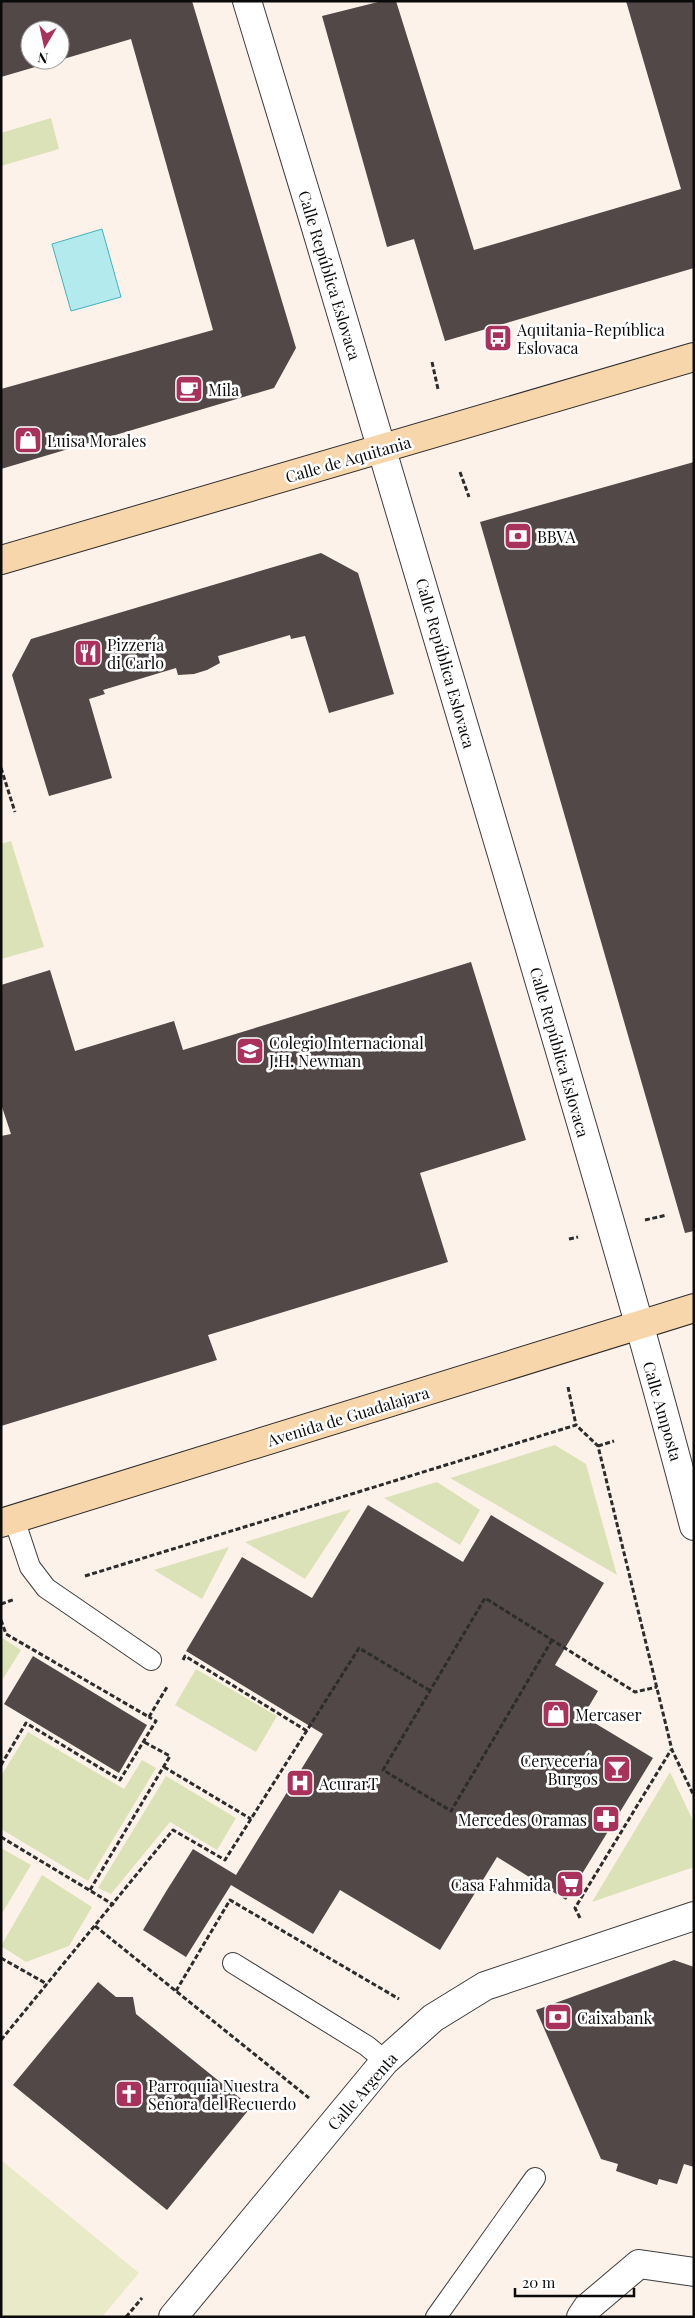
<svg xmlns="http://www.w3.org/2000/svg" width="695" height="2318" font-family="'Playfair Display',serif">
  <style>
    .green { fill: #dbe2b7 }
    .pitch { fill: #e9ebc8 }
    .water { fill: #b3eaee; stroke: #42b2bd }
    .building { fill: #514847 }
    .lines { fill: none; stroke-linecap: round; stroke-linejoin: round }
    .lane-casing { stroke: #3d3d3d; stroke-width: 22 }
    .street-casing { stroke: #3d3d3d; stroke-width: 30 }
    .secondary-casing { stroke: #2c2c2c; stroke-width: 30 }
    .path { stroke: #2c2c2c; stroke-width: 3; stroke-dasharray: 5 2.5; stroke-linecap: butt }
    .lane { stroke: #fff; stroke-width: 20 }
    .street { stroke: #fff; stroke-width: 28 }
    .secondary { stroke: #f6d6aa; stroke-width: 28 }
    .labels { text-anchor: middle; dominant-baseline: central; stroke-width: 5; stroke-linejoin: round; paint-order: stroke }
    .street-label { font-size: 16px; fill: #0a0a0a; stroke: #fff }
    .poi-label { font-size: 16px; fill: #0a0a0a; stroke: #fff; text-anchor: start }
  </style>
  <rect width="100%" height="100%" fill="#fdf2e9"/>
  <!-- green -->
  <g class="green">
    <polygon points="51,118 59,149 1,166 1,133"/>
    <polygon points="11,841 44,947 1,959 1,844"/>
    <polygon points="555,1445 586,1464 617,1575 450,1478"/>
    <polygon points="437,1482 480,1510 460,1545 384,1498"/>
    <polygon points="351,1509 305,1579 245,1542"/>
    <polygon points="229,1547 202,1599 154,1570"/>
    <polygon points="1,1637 21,1650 1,1682"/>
    <polygon points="196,1669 277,1716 256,1752 175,1705"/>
    <polygon points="28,1732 124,1789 142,1760 156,1768 88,1881 1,1829 1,1776"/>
    <polygon points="670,1772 694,1823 694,1867 592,1902"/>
    <polygon points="166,1776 236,1818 217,1850 170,1822 111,1894 98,1888"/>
    <polygon points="1,1848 31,1865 1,1915"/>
    <polygon points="42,1875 92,1907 69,1946 26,1962 1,1946"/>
  </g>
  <!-- pitch -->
  <polygon class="pitch" points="1,2160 139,2273 102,2317 5,2317 1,2313"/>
  <!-- water -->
  <polygon class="water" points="102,229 121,297 71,311 52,244"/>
  <!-- building -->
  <g class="building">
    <polygon points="1,1 192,1 296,348 274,388 1,469 1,389 213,330 131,39 60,60 60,30 30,30 30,60 59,60 1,77"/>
    <polygon points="382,1 396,1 474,250 681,189 626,1 694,1 694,268 445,341 414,239 387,247 322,16"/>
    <polygon points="694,462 694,1231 685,1233 480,522"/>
    <polygon points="321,553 358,573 394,694 329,713 305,636 291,639 290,635 218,656 220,663 207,670 194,674 178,675 176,668 103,690 105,694 89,699 112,778 49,796 12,675 31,639"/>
    <polygon points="471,962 526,1140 420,1173 448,1262 208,1335 217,1360 1,1426 1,1136 11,1134 1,1104 1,985 50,970 75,1051 174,1021 183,1050"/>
    <polygon points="368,1505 463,1562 491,1515 604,1583 555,1665 598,1691 583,1716 653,1758 566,1900 497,1857 440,1950 340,1890 313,1934 231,1885 186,1957 143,1930 167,1890 193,1849 236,1875 323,1734 186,1651 242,1557 312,1598"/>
    <polygon points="33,1656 147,1725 119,1773 4,1704"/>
    <polygon points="674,1960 694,1967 694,2167 684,2164 677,2184 659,2179 657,2185 616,2171 618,2164 601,2159 536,2010"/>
    <polygon points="98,1982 116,1997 133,1997 136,2014 251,2107 167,2210 13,2085"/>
  </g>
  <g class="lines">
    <defs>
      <g id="lane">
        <polyline points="14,1519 30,1567 46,1588 151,1660"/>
        <polyline points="233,1963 367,2046 385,2061"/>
        <polyline points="436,2317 535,2178"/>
      </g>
      <g id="street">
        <path d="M247 1C343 314 436 628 528 942 585 1136 643 1330 694 1526"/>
        <polyline points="173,2317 385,2061 433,2018 485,1986 694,1916"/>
        <polyline points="581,2317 587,2308 639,2264 694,2272"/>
      </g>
      <g id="secondary">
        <polyline points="1,560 694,357"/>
        <polyline points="1,1523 694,1308"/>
      </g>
    </defs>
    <!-- lane casing -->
    <use href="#lane" class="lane-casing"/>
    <!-- street casing -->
    <use href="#street" class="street-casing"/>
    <!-- secondary casing -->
    <use href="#secondary" class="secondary-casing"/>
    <!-- path -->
    <g class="path">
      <polyline points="432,362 438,389"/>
      <polyline points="460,472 469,497"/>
      <polyline points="1,768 15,812"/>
      <polyline points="645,1220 667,1215"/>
      <polyline points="569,1239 578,1237"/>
      <polyline points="568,1387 576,1425"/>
      <polyline points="598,1446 614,1441"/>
      <polyline points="85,1576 576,1425 598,1446 672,1750 694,1796"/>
      <polyline points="1,1604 15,1599"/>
      <polyline points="1,1620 6,1634 149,1717 167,1687"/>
      <polyline points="552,1640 451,1811 383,1770 485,1598 635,1692 657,1687"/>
      <polyline points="183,1660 185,1656 307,1731"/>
      <polyline points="1,1765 26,1723 120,1780 156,1721 149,1717"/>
      <polyline points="164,1767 251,1819"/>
      <polyline points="1,1837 114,1905"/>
      <polyline points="90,1890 170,1756 144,1742"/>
      <polyline points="580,1918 575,1908 671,1750"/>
      <polyline points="95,1926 309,2098"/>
      <polyline points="1,1958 47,1984"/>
      <polyline points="176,1991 230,1900 399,1999"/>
      <polyline points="1,2040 173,1830 225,1860 359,1648 429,1690"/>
      <polyline points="126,2317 142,2298"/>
    </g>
    <!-- lane -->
    <use href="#lane" class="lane"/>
    <!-- street -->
    <use href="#street" class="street"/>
    <!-- secondary -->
    <use href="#secondary" class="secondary"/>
  </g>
  <!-- icons -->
  <defs>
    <symbol id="bus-square" viewBox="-11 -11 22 22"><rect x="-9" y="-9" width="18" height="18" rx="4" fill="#a9325c" stroke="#fff"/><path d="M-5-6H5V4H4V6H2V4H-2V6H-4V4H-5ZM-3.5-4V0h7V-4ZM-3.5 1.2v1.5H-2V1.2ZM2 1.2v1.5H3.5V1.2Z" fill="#fff"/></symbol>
    <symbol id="cafe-square" viewBox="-11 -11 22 22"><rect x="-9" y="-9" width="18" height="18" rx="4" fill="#a9325c" stroke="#fff"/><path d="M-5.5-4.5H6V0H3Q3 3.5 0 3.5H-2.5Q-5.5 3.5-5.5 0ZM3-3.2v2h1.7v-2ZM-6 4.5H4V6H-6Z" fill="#fff"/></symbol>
    <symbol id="shop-square" viewBox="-11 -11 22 22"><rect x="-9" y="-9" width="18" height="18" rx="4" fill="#a9325c" stroke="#fff"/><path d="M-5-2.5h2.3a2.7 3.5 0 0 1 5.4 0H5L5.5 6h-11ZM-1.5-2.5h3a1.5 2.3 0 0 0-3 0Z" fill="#fff"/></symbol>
    <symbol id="bank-square" viewBox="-11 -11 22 22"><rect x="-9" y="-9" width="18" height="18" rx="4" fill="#a9325c" stroke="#fff"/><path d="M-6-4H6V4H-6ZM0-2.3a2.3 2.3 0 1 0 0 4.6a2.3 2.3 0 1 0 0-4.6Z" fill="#fff"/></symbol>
    <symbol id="restaurant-square" viewBox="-11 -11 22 22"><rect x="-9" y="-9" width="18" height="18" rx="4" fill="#a9325c" stroke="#fff"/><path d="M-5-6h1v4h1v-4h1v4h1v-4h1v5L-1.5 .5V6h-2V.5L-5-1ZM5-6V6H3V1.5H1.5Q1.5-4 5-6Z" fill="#fff"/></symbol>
    <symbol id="school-square" viewBox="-11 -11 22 22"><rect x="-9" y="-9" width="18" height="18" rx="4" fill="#a9325c" stroke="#fff"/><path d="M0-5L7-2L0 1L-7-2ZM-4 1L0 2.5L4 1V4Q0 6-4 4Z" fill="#fff"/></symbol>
    <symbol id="bar-square" viewBox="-11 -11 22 22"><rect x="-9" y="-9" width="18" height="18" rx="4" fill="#a9325c" stroke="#fff"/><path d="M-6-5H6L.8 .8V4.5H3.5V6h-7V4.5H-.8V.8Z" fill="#fff"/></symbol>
    <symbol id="hospital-square" viewBox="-11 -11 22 22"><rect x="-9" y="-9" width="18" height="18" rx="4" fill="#a9325c" stroke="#fff"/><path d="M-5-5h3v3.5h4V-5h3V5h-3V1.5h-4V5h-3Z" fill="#fff"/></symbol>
    <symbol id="pharmacy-square" viewBox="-11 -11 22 22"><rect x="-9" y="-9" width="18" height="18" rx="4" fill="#a9325c" stroke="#fff"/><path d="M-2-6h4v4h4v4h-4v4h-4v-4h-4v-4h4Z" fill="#fff"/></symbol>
    <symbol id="supermarket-square" viewBox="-11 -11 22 22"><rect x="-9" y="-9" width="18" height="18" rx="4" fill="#a9325c" stroke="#fff"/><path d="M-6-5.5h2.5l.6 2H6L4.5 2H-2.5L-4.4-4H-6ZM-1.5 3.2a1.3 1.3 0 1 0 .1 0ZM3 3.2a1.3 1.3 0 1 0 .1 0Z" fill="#fff"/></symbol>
    <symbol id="church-square" viewBox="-11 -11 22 22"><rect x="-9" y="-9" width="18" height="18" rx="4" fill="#a9325c" stroke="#fff"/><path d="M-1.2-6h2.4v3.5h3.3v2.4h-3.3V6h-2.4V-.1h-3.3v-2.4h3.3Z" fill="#fff"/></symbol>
  </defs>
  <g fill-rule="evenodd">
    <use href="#bus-square" x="482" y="322" width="32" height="32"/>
    <use href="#cafe-square" x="173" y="373" width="32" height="32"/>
    <use href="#shop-square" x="12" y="424" width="32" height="32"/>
    <use href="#bank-square" x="502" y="520" width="32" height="32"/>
    <use href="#restaurant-square" x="72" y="637" width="32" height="32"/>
    <use href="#school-square" x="234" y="1035" width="32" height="32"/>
    <use href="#shop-square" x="540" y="1698" width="32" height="32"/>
    <use href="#bar-square" x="601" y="1753" width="32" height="32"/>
    <use href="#hospital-square" x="284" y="1767" width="32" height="32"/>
    <use href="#pharmacy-square" x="590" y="1803" width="32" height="32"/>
    <use href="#supermarket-square" x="554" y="1868" width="32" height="32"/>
    <use href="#bank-square" x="542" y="2001" width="32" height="32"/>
    <use href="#church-square" x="113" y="2078" width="32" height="32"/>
  </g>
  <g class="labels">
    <!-- street labels -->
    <g class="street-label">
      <text transform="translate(330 275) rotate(73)">Calle República Eslovaca</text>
      <text transform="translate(348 459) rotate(-16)">Calle de Aquitania</text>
      <text transform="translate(446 663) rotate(74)">Calle República Eslovaca</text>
      <text transform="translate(560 1052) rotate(74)">Calle República Eslovaca</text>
      <text transform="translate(663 1411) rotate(74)">Calle Amposta</text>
      <text transform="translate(348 1416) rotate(-17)">Avenida de Guadalajara</text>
      <text transform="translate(362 2091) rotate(-49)">Calle Argenta</text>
    </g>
    <!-- poi labels -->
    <g class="poi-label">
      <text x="517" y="329">Aquitania-República<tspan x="517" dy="18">Eslovaca</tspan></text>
      <text x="208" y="389">Mila</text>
      <text x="47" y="440">Luisa Morales</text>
      <text x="537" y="536">BBVA</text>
      <text x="107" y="644">Pizzería<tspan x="107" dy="18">di Carlo</tspan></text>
      <text x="269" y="1042">Colegio Internacional<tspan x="269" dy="18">J.H. Newman</tspan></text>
      <text x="575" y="1714">Mercaser</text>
      <text x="598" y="1760" text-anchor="end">Cervecería<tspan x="598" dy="18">Burgos</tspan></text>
      <text x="319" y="1783">AcurarT</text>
      <text x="587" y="1819" text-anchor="end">Mercedes Oramas</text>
      <text x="551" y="1884" text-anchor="end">Casa Fahmida</text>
      <text x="577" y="2017">Caixabank</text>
      <text x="148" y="2085">Parroquia Nuestra<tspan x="148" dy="18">Señora del Recuerdo</tspan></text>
    </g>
  </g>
  <!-- border -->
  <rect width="695" height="2318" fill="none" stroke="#0a0a0a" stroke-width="5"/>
  <!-- north arrow -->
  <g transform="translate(45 45) rotate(189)"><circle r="24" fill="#ffffff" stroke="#9d9d9d"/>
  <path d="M0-4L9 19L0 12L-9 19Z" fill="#a9325c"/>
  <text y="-8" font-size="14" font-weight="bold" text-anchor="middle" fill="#0a0a0a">N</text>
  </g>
  <!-- scale -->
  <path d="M515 2288v8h119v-8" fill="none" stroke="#0a0a0a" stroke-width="2.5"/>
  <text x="522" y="2288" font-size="15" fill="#0a0a0a" stroke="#ffffff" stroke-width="4" paint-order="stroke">20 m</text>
</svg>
